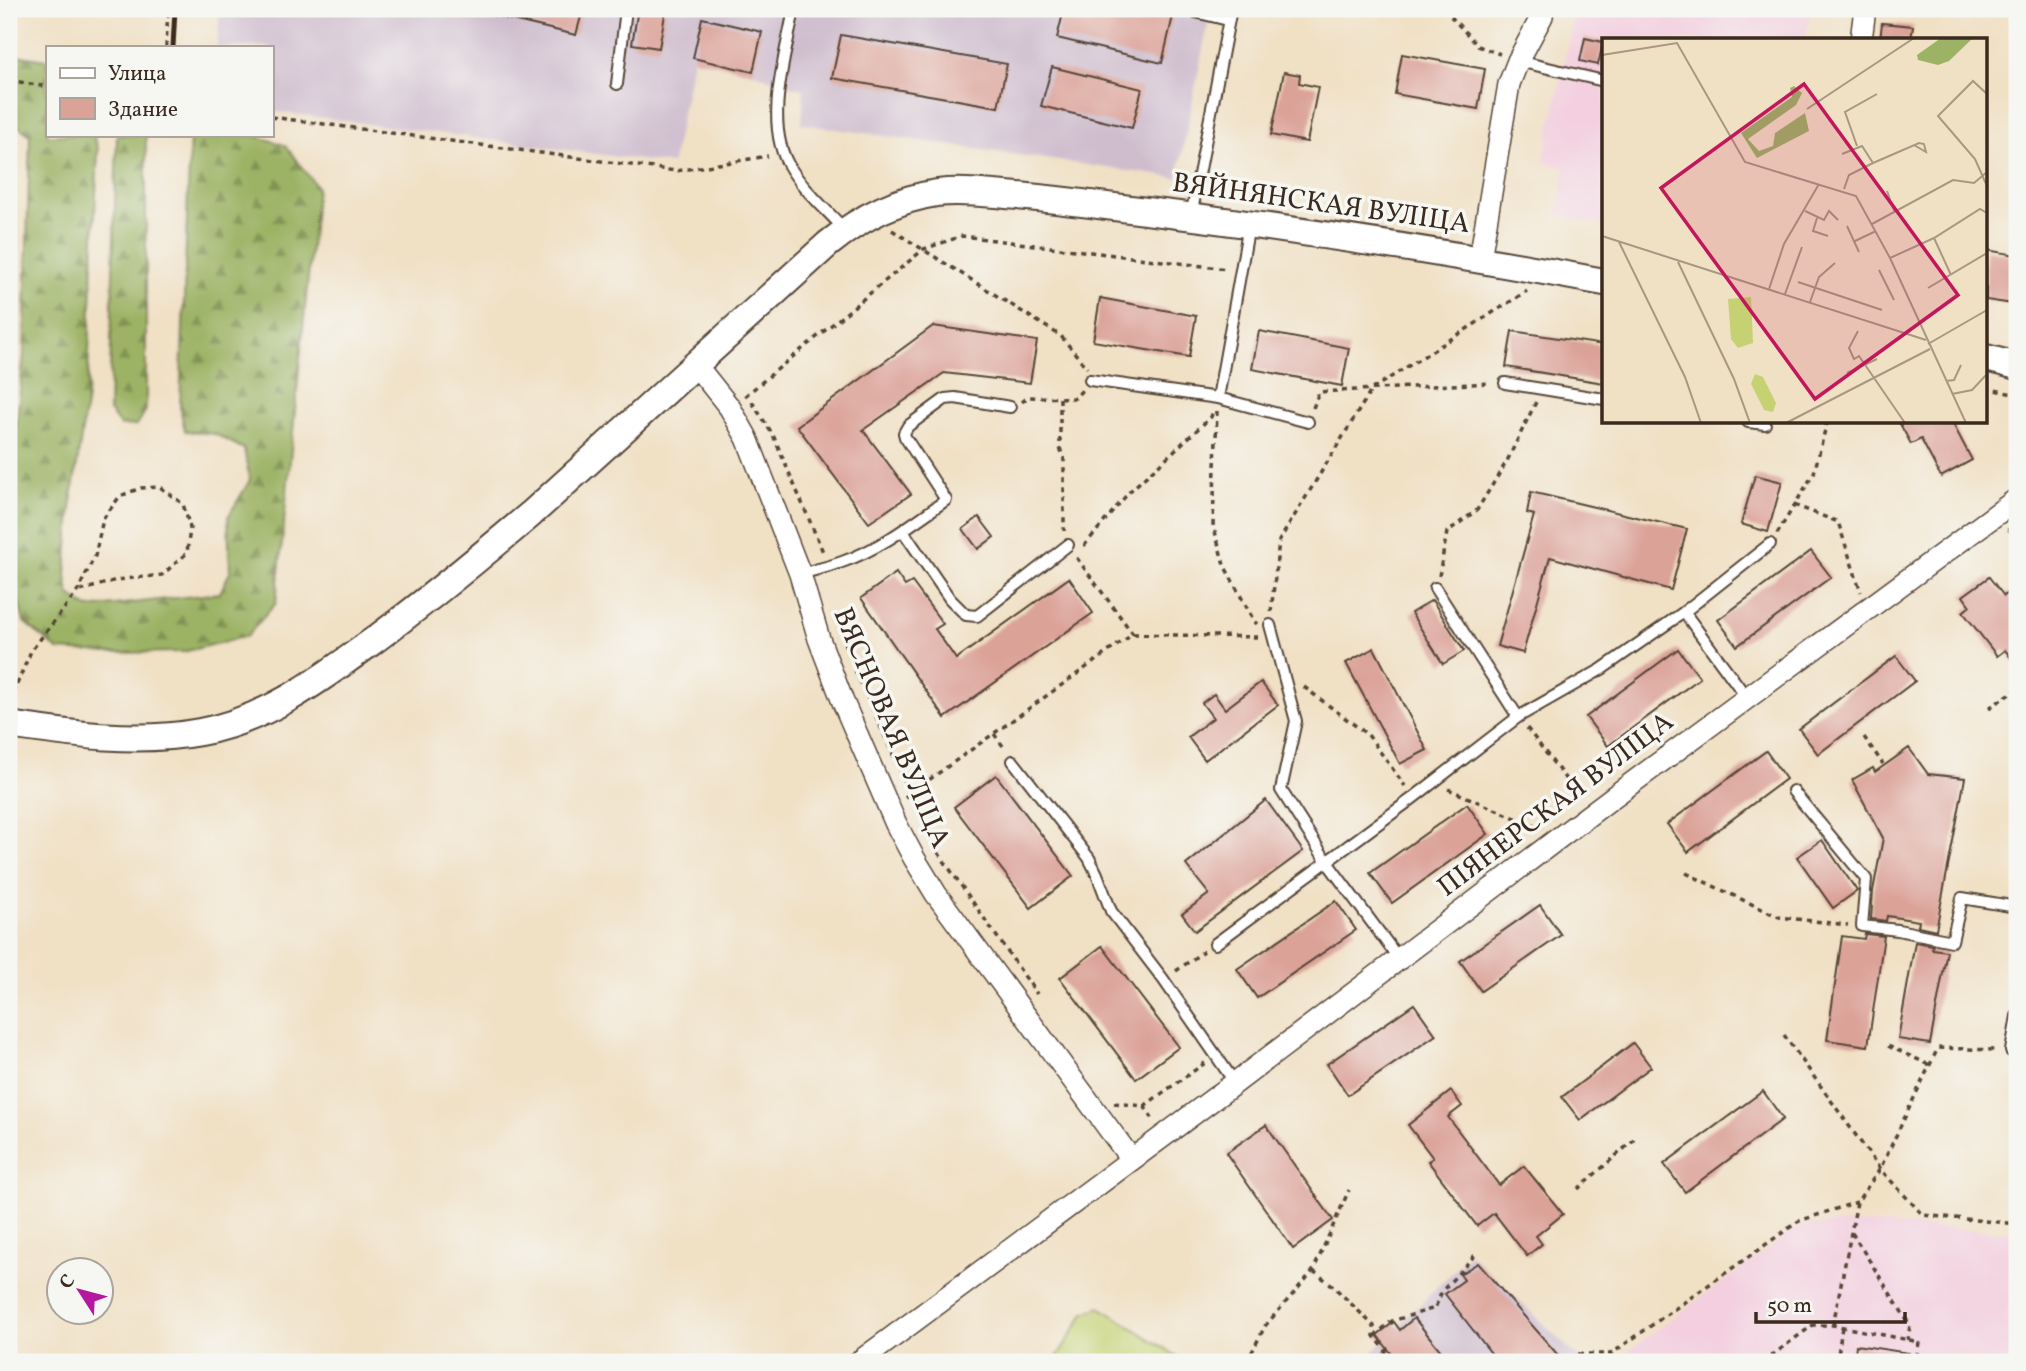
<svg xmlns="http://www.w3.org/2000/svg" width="2026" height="1371" font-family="Vollkorn,serif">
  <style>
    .built { fill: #f3cfdf }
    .industrial { fill: #cfbdce }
    .grass { fill: #c5d173; stroke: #807e48; stroke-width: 2 }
    .forest { fill: url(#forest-firs); stroke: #6c6e42; stroke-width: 2 }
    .building { fill: #dba298 }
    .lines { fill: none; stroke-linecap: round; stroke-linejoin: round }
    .service-casing { stroke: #564537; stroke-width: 14 }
    .minor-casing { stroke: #564537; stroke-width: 24 }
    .tertiary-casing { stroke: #564537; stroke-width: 30 }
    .path { stroke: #564537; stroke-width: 3.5; stroke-dasharray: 5 5; stroke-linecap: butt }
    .service { stroke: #fff; stroke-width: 10 }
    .minor { stroke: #fff; stroke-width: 21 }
    .tertiary { stroke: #fff; stroke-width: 26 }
    .rail { stroke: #3b2a1e; stroke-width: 5 }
    .labels { text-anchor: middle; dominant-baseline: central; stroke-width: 7; stroke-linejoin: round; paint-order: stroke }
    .street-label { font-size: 28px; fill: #3b2a1e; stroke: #f6f6f2 }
    .inset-road { fill: none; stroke: #a89782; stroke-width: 2 }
    .view { fill: #c2185b; fill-opacity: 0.15; stroke: #c2185b; stroke-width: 3.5 }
    .inset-edge { fill: none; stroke: #3b2a1e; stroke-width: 3.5 }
  </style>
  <defs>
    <pattern id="forest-firs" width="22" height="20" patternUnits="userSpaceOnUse" patternTransform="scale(1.75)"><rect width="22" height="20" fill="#9cb365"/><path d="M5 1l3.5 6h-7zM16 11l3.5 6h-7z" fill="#809253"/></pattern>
  </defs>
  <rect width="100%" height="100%" fill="#f6f6f2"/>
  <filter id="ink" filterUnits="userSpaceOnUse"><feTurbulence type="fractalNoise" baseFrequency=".0143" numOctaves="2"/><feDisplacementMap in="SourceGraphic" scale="14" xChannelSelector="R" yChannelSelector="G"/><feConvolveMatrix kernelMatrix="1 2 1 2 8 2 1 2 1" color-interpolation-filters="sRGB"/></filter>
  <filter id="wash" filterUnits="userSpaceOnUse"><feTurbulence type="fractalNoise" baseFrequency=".00686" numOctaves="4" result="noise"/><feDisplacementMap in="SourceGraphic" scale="28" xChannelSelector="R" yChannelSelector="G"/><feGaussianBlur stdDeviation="1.57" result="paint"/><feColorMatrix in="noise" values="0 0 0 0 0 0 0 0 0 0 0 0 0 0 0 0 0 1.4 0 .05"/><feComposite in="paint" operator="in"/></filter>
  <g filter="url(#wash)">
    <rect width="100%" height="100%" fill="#f0e0c4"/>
    <!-- built -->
    <g class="built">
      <polygon points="1575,9 1811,9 1805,40 1604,40 1604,225 1558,215 1565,167 1543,163"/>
      <polygon points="1853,1223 2017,1232 2017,1362 1613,1362 1799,1226"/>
    </g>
    <!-- industrial -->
    <g class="industrial">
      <polygon points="220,9 1211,9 1177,178 802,124 804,89 780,84 753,72 693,59 672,164 271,111 271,47 217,47"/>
      <polygon points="1470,1254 1583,1362 1363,1362"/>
    </g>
    <!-- grass -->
    <polygon class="grass" points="1100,1307 1186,1362 1054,1362 1085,1313"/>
    <!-- forest -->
    <g class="forest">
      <polygon points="9,54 47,60 47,135 93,135 98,149 87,397 72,497 66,575 69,594 88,608 220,593 230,572 228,517 250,480 244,449 215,434 185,431 180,407 190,135 253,135 285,145 317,187 276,603 247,636 183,652 107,653 58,650 24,622 10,570 12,467 24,355 30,135 9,119"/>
      <polygon points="117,135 146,135 146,410 137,425 121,426 109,411"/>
    </g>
    <g id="blocks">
      <!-- building -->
      <g class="building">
        <polygon points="492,9 583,9 576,35 491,15"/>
        <polygon points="638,9 666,9 659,48 632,44"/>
        <polygon points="1064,9 1142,9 1173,16 1162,63 1057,38"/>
        <polygon points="702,18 762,32 753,72 693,58"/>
        <polygon points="1882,23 1913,26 1911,40 1880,40"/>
        <polygon points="841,35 1007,64 998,107 832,78"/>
        <polygon points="1585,38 1603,42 1598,65 1580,61"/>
        <polygon points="1402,54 1485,69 1478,109 1395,94"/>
        <polygon points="1052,67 1142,89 1132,128 1041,106"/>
        <polygon points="1284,72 1300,75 1299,83 1318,87 1307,142 1271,135"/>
        <polygon points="1986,250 2017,255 2017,287 2016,287 2013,304 1986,300"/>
        <polygon points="1100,298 1196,316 1189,357 1093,341"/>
        <polygon points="933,326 1037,341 1030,383 944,373 863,430 911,494 869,523 797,426"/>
        <polygon points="1259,331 1349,348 1342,386 1252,369"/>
        <polygon points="1512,331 1604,345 1604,383 1506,367"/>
        <polygon points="1899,422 1952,422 1972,460 1941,477 1921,439 1911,444"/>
        <polygon points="1755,475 1782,482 1768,532 1741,524"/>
        <polygon points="1531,492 1687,529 1671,590 1550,557 1523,653 1497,646 1534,515 1527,513"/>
        <polygon points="979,517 994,537 978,549 963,529"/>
        <polygon points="1811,551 1831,577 1737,646 1718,620"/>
        <polygon points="896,573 905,586 912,582 943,624 935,629 956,659 1069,578 1093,613 945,718 861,598"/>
        <polygon points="1989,577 2004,596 2008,592 2017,604 2017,666 2005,650 1997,656 1963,612 1970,606 1963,596"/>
        <polygon points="1432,600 1464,651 1443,664 1411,613"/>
        <polygon points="1374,648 1427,750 1400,764 1346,663"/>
        <polygon points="1678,649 1700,678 1608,746 1586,717"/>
        <polygon points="1896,656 1915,681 1818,754 1799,729"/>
        <polygon points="1261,682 1278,705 1205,760 1188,737 1213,718 1202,703 1214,694 1225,709"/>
        <polygon points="1909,748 1928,774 1965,778 1936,930 1918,926 1919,921 1887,916 1886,921 1871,919 1873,891 1883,838 1852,780 1873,768 1875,772"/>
        <polygon points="1766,751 1786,779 1688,852 1667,824"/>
        <polygon points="996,775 1073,876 1031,908 954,807"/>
        <polygon points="1266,800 1303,851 1195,931 1182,914 1209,894 1186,865"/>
        <polygon points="1467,804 1488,834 1392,903 1370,873"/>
        <polygon points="1822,840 1857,891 1833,908 1797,857"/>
        <polygon points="1336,901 1356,930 1257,998 1237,969"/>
        <polygon points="1540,905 1561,935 1481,991 1460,961"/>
        <polygon points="1865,934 1884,936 1868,1046 1827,1040 1842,936 1864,939"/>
        <polygon points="1915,942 1933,945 1932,949 1947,951 1930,1044 1898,1039"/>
        <polygon points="1102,946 1179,1047 1136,1079 1060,978"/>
        <polygon points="1414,1004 1436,1035 1348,1095 1327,1064"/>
        <polygon points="1633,1043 1651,1067 1580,1120 1562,1097"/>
        <polygon points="1451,1091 1462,1106 1448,1117 1499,1185 1524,1166 1563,1214 1536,1236 1542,1244 1527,1256 1494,1213 1477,1226 1428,1161 1433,1158 1408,1125"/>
        <polygon points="1763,1091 1783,1119 1685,1192 1664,1164"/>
        <polygon points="1266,1125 1333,1220 1293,1249 1226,1153"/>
        <polygon points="1478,1263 1564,1362 1498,1362 1445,1294 1464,1280 1460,1274"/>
        <polygon points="1414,1318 1450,1362 1398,1362 1377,1335 1394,1322 1400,1330"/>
        <polygon points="1856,1345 1909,1353 1908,1362 1854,1362"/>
      </g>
    </g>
  </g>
  <g filter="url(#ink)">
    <use href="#blocks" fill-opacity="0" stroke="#564537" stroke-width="2"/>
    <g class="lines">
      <defs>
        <g id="service">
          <path d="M794 9C786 55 764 120 788 164 802 189 826 209 845 230"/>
          <polyline points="1183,9 1228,20"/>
          <polyline points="1518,61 1604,81"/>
          <polyline points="617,84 626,9"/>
          <polyline points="1191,216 1231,9"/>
          <polyline points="1090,380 1218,398 1308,422"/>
          <polyline points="1505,383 1604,399"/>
          <polyline points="1218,398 1249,225"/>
          <polyline points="1748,422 1765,424"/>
          <polyline points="903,531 950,599 966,615 977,616 1068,545"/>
          <path d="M800 574C814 570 828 567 842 562 880 549 913 523 946 500L905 437 904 433 908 426 945 399 955 398 1010 407"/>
          <polyline points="1435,588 1518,717"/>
          <polyline points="1684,612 1747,698"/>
          <polyline points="1270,625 1296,721 1281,790 1327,862 1399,959"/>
          <polyline points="1013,761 1089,858 1097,874 1111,911 1163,979 1235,1083"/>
          <polyline points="1793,791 1866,879 1862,926 1898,930 1952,941 1962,898 2017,907"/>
          <polyline points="1215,944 1413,798 1518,717 1602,669 1684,612 1770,544"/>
          <polyline points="2011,1051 2017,1016"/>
        </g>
        <g id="minor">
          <polyline points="1861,40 1865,9"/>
          <polyline points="1480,259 1509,84 1518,61 1542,16 1543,9"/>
          <polyline points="695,364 730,408 747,438 800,574 819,639 843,702 896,824 914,858 936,894 1131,1159"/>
          <polyline points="859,1362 1235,1083 1613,797 2017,499"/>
        </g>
        <g id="tertiary">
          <polyline points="1986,358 2017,366"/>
          <path d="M9 725C71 734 137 744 200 732 266 720 320 680 373 641 427 601 479 558 531 514L828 244C859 219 897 199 937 193 959 190 983 193 1006 195 1044 198 1083 203 1122 208 1283 227 1444 252 1604 282"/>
        </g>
      </defs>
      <!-- service casing -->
      <use href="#service" class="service-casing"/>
      <!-- minor casing -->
      <use href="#minor" class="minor-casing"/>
      <!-- tertiary casing -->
      <use href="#tertiary" class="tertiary-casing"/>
      <!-- path -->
      <g class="path">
        <polyline points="1444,9 1478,46 1500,54"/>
        <polyline points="166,47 168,9"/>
        <polyline points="9,80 47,87"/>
        <polyline points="271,117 676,171 768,156"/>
        <polyline points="892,230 1061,336 1087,368"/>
        <polyline points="1986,388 2017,395"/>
        <polyline points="745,396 924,249 962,236 1227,269"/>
        <polyline points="1060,398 1060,448 1064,459 1064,531"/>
        <polyline points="752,402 773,435 823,552"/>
        <polyline points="1022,402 1028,397 1075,398 1082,390"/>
        <polyline points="1313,408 1319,392 1489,383"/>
        <polyline points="1217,411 1213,524 1224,565 1254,621 1257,624"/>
        <polyline points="1794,505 1838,522 1861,592"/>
        <polyline points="2008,528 2017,540"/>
        <polyline points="1777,534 1814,473 1827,422"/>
        <polyline points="1084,546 1130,491 1211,417 1213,411"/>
        <polyline points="1439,576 1447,532 1477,510 1507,461 1536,402"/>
        <polyline points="1271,612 1279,541 1372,389 1527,291"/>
        <polyline points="835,614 856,672 935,848 1037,994"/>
        <polyline points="1133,634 1257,637"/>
        <polyline points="1304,687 1368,735 1405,786"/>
        <polyline points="9,703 31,651 77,592 95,556 103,519 120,496 141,488 160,487 183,504 190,528 187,553 162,575 116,580 77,592"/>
        <polyline points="1989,708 2017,689"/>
        <polyline points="1527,728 1580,798"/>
        <polyline points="994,734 1006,750"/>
        <polyline points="1864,737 1883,764"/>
        <polyline points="1448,789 1541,829"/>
        <polyline points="905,797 1133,634 1076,557"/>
        <polyline points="1686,873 1779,917 1848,925"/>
        <polyline points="1176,971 1204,951"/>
        <polyline points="1784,1035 1880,1169 1923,1215 2017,1224"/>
        <polyline points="1888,1046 1930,1065"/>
        <polyline points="1114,1103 1144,1106 1205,1063"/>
        <polyline points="1144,1106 1153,1119"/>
        <polyline points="1578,1189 1636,1138"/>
        <polyline points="1852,1233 1910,1325 1908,1340"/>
        <polyline points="1313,1271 1331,1284 1374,1326 1374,1336 1386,1350 1383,1362"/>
        <polyline points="1833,1325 1857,1202 1880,1169 1938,1048 1996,1050"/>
        <polyline points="1374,1336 1392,1321 1435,1308 1442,1291 1477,1253"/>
        <polyline points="1578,1354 1611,1354 1799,1221 1857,1202"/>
        <polyline points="1247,1362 1265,1326 1313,1271 1349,1190"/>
        <polyline points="1763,1362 1813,1325 1833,1325 1919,1342 1916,1362"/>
        <polyline points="1837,1362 1842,1327"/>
      </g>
      <!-- service -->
      <use href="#service" class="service"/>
      <!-- minor -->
      <use href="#minor" class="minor"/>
      <!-- tertiary -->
      <use href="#tertiary" class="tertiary"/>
      <!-- rail -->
      <polyline class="rail" points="173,47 175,9"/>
    </g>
  </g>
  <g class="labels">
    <!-- street labels -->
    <g class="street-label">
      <text transform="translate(1321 204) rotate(8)">ВЯЙНЯНСКАЯ ВУЛІЦА</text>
      <text transform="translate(891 728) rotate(67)">ВЯСНОВАЯ ВУЛІЦА</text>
      <text transform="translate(1556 805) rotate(-37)">ПІЯНЕРСКАЯ ВУЛІЦА</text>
    </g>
  </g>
  <!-- overview -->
  <g transform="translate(1602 38)">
    <rect width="385" height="385" fill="#f0e0c4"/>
    <path d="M149 259 151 305 136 310 129 301 126 261ZM153 336 161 339 174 365 171 374 162 372 149 346Z" fill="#c5d173"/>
    <path d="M339 0H371L347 23 336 27 316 22 315 17ZM192 48 200 55 194 67 146 101 157 113 171 108 173 95 203 75 207 93 155 120 139 95 190 59 188 50Z" fill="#9cb365"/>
    <path class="inset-road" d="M0 17 75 5 143 124 254 158 288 220 364 385M385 56 371 43 336 78 373 121 385 148M205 71 312 0M255 108 243 74 275 56M240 116 260 108 271 125M242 151 247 137 271 125 317 105 322 106 324 114 312 107M285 153 293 175M203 173 222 182 227 173 236 182M215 180 211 193 226 198M270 186 351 142 372 145 385 134M245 188 257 214M0 198 324 302M332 200 349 237M253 203 274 193M17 204 83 339 99 385M288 220 332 200 378 171 385 175M76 224 132 341 148 385M277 232 292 262M196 244 280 272M326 250 385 215M167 251 182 206 217 146M183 256 200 209M208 264 217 239 233 225M256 293 247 310 252 321 257 318 303 385M326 306 385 272M245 335 275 321M344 343 352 342 359 327M350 356 370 352 385 336M184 385 328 311"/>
    <path class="view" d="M202 46 356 257 213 361 59 150Z"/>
    <rect width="385" height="385" class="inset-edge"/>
  </g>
  <!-- margin -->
  <rect width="2026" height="1371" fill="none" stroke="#f6f6f2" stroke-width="35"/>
  <!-- legend -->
  <rect x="46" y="46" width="228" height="91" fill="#f6f6f2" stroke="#aba49d" stroke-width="2"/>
  <rect x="60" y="68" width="35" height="10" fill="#ffffff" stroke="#aba49d" stroke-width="2"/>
  <text x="108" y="80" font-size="21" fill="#3b2a1e">Улица</text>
  <rect x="60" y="98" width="35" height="21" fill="#dba298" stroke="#aba49d" stroke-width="2"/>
  <text x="108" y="116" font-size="21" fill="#3b2a1e">Здание</text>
  <!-- north arrow -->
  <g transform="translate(80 1291) rotate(306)"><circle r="33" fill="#f6f6f2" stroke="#aba49d" stroke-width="2"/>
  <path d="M0-5L12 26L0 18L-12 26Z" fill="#b5179e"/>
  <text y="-10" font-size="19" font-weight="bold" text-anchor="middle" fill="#3b2a1e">С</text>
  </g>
  <!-- scale -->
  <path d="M1756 1312v10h149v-10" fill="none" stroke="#3b2a1e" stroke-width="3.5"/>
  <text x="1767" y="1312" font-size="21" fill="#3b2a1e" stroke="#f6f6f2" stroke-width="5" paint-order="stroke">50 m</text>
</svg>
